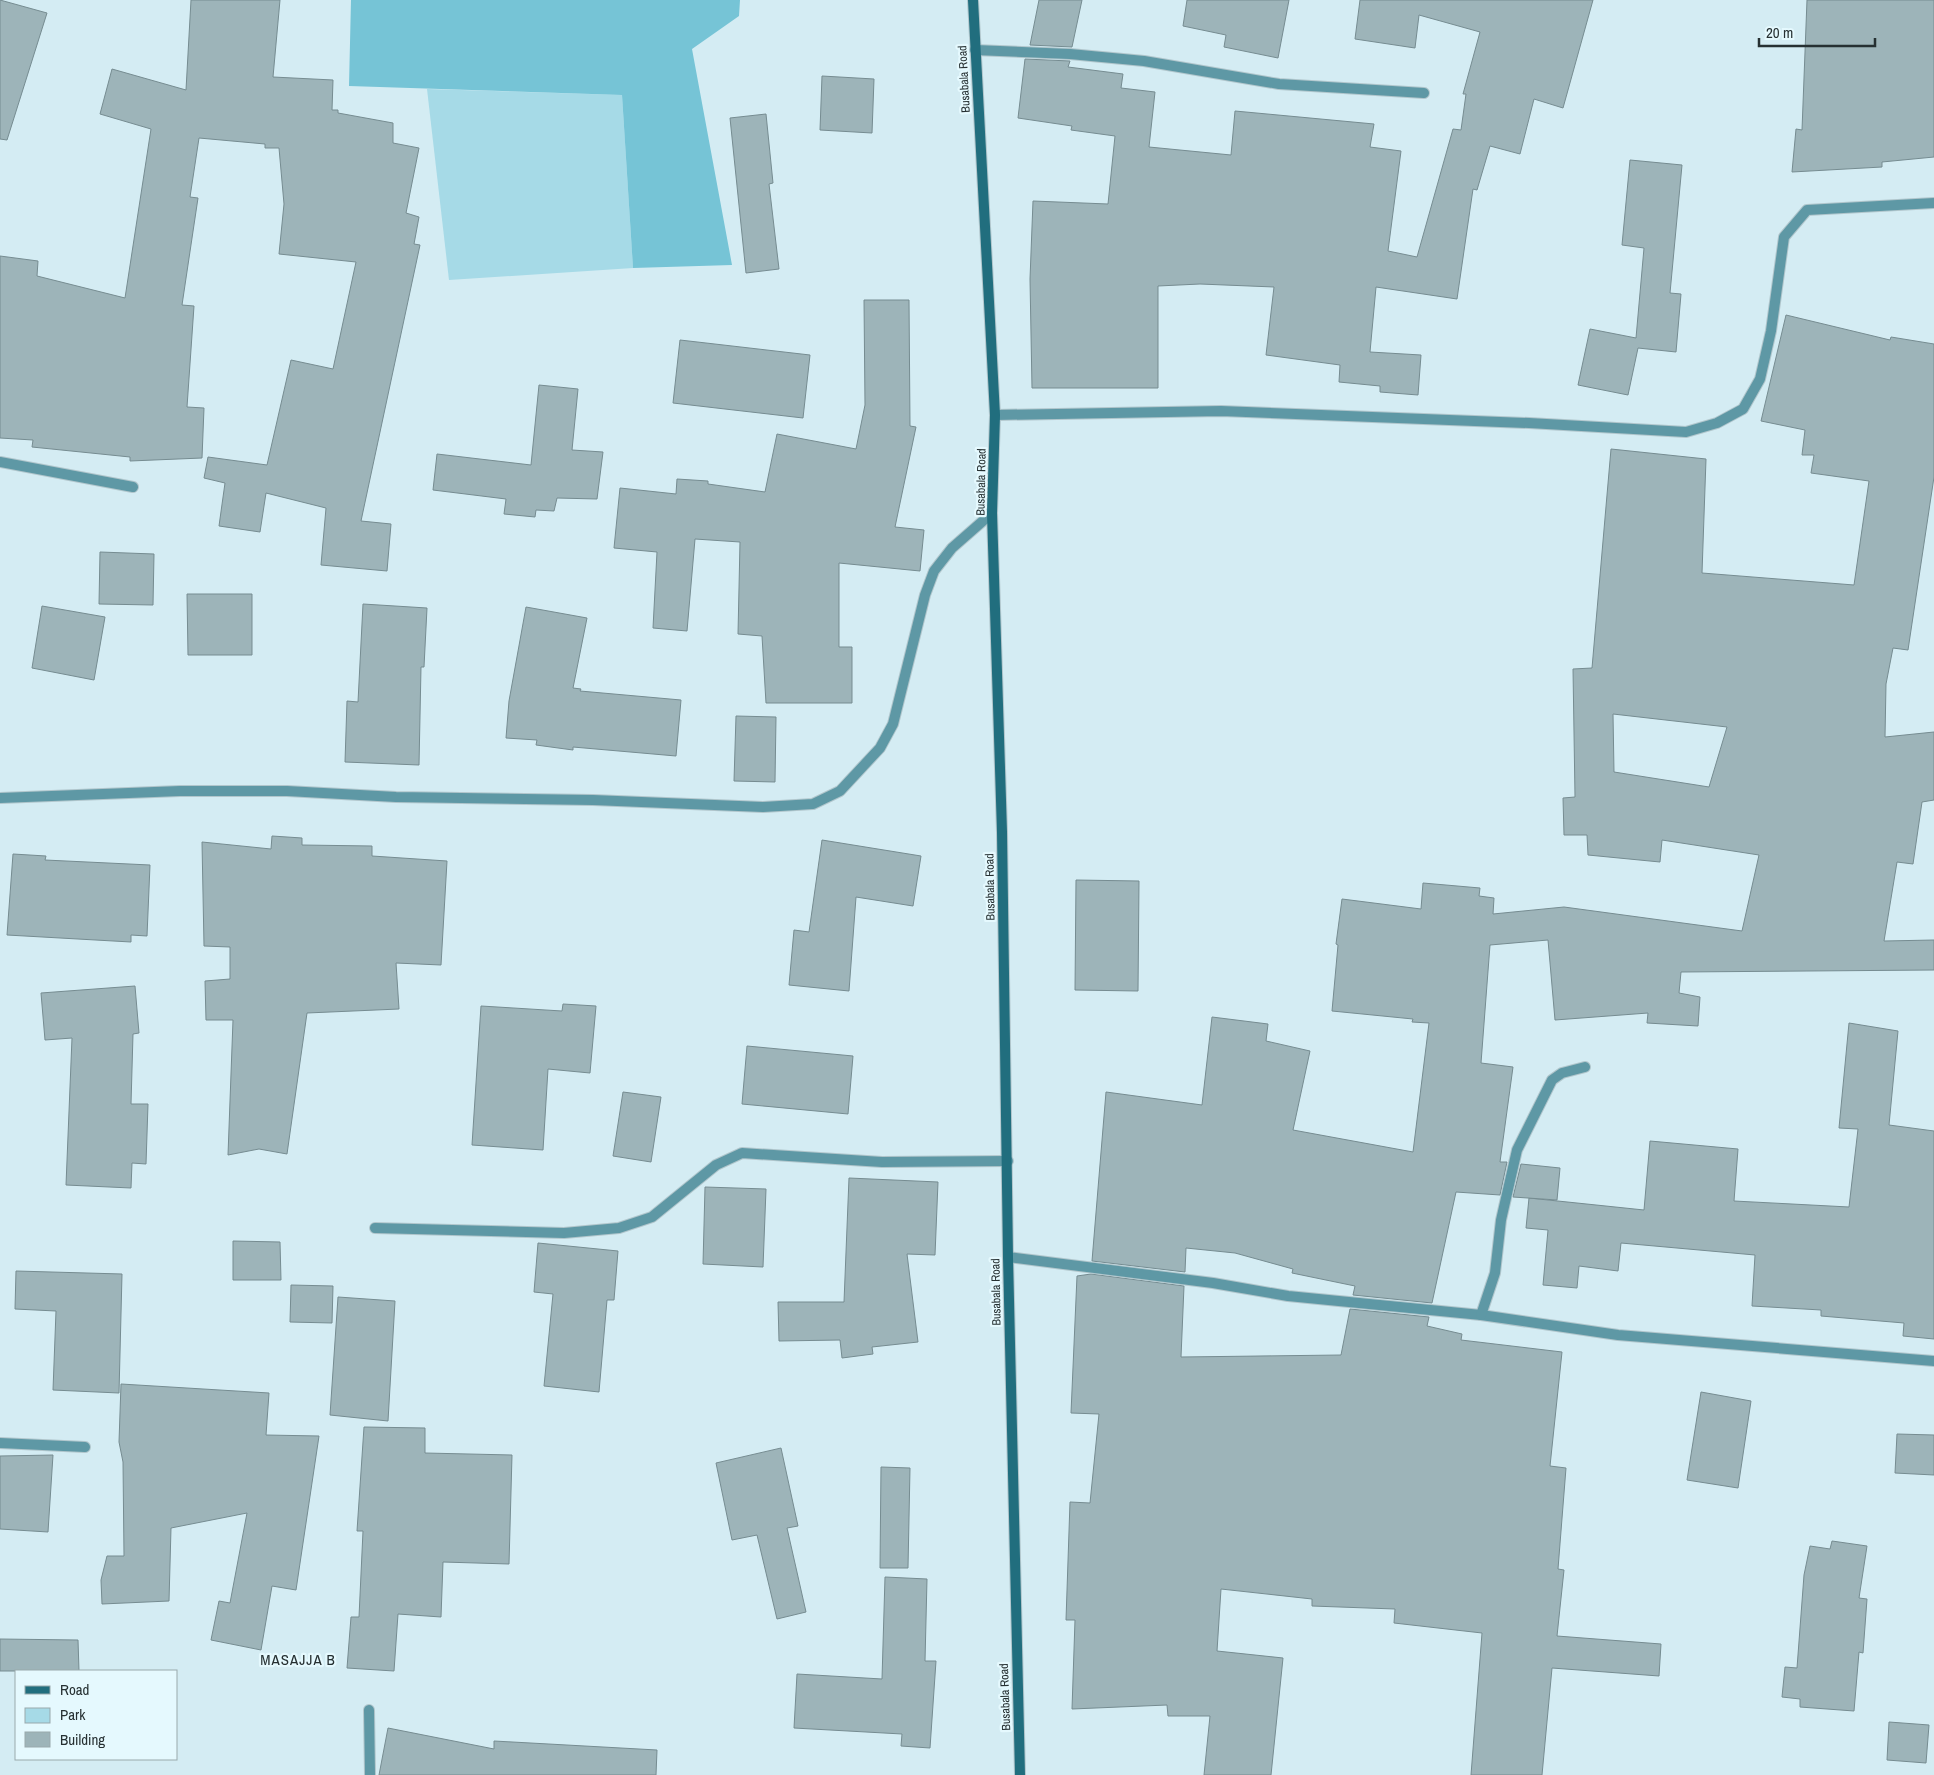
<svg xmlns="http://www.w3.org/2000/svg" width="1934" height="1775" font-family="'Archivo Narrow',sans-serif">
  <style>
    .green { fill: #a6dae7 }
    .forest { fill: #76c4d6 }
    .building { fill: #9db4b9; stroke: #768c91; fill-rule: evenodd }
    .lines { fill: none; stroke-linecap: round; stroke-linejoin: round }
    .street-casing { stroke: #b1c6cc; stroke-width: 12 }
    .secondary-casing { stroke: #b1c6cc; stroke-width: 12 }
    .street { stroke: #5e98a5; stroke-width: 10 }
    .secondary { stroke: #216e7e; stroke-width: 10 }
    .labels { text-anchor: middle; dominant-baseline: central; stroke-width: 4.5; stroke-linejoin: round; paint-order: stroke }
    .street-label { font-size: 12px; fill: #263032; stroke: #e5f9fe }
    .quarter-label { font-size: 15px; letter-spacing: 1px; fill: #263032; stroke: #e5f9fe }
  </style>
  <rect width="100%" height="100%" fill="#d4ecf3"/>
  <!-- green -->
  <polygon class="green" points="427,89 622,95 633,268 449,280"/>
  <!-- forest -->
  <polygon class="forest" points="351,0 740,0 739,16 692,49 732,265 633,268 622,95 349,86"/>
  <!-- building -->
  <g class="building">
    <polygon points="0,0 47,13 7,140 0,139"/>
    <polygon points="191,0 280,0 273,77 333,80 332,110 338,110 338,113 393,123 393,143 419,148 406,213 419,217 414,244 420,245 361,521 391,524 387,571 321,565 326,508 266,493 260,532 219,526 225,483 204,478 208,457 267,465 291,360 333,369 356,262 279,254 284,204 279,148 265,148 265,144 199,138 190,197 198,198 182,305 194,306 187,407 204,408 202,458 130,461 130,457 32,447 33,440 0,438 0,256 38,261 37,276 125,298 151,129 100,114 112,69 186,90"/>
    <polygon points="1039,0 1082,0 1072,47 1030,45"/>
    <polygon points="1187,0 1289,0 1278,58 1224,47 1226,35 1183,26"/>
    <polygon points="1360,0 1593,0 1563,108 1534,99 1520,154 1490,146 1477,190 1473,189 1457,299 1376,287 1370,352 1421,355 1418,395 1380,392 1380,386 1339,382 1340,365 1266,355 1274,287 1200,284 1158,286 1158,388 1032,388 1030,279 1033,201 1108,204 1115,136 1071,130 1072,126 1018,118 1025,59 1070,61 1068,67 1123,74 1121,88 1155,92 1149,147 1231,155 1235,111 1374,124 1370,147 1401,151 1388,251 1417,257 1453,129 1461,130 1466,94 1463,94 1480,32 1419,15 1415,48 1355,39"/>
    <polygon points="1807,0 1934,0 1934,157 1882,162 1882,167 1792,172 1796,129 1802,130"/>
    <polygon points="822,76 874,79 872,133 820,130"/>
    <polygon points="766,114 773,183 769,184 779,269 746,273 730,118"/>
    <polygon points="1630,160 1682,165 1670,293 1681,294 1676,352 1638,348 1628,395 1578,385 1590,329 1636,338 1644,248 1622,245"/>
    <polygon points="864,300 909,300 910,426 916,427 895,527 924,530 920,571 839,563 839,647 852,647 852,703 766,703 762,636 738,634 740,542 695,539 687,631 653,628 657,552 614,548 620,488 676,494 677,479 708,481 708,484 765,492 777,434 856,449 865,405"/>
    <path d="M1786 315 1890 340 1891 337 1934 344V477L1908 650 1893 648 1886 684 1885 737 1934 732V800L1922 802 1913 864 1897 862 1884 941 1934 940V970L1681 972 1679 993 1700 997 1698 1026 1647 1023 1648 1013 1555 1020 1548 940 1490 945 1481 1063 1513 1067 1500 1162H1507L1500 1195 1456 1192 1432 1303 1353 1295 1355 1286 1292 1273 1293 1269 1235 1253 1186 1248 1185 1272 1092 1261 1106 1092 1202 1105 1212 1017 1268 1024 1266 1041 1310 1051 1293 1130 1413 1152 1429 1023 1412 1022 1413 1019 1332 1011 1338 945 1336 944 1342 899 1421 909 1423 883 1480 888 1479 896 1494 898 1493 914 1564 907 1742 931 1759 855 1662 840 1660 862 1588 855 1587 835H1564L1563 798 1575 797 1573 669 1592 668 1611 449 1706 459 1702 573 1854 585 1869 481 1811 473 1814 455H1802L1805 430 1761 421ZM1613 714 1727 727 1709 787 1614 772Z"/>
    <polygon points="680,340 810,355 803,418 673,403"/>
    <polygon points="539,385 578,389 572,450 603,452 597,499 557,498 554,511 536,510 535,517 504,514 506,499 433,490 437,454 531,465"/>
    <polygon points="100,552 154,554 153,605 99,604"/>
    <polygon points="187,594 252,594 252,655 188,655"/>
    <polygon points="363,604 427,608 424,667 421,667 419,765 345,762 347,701 358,702"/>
    <polygon points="42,606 105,617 94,680 32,668"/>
    <polygon points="526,607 587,618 573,688 581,689 580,691 681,700 676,756 573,747 573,750 536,745 537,740 506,738 509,701"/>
    <polygon points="736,716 776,717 775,782 734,781"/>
    <polygon points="272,836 302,838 302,845 372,846 372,856 447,861 441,965 396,963 399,1009 307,1013 287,1154 259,1149 228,1155 233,1020 206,1020 205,981 230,979 230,947 204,946 202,842 271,849"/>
    <polygon points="822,840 921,856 913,906 856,897 849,991 789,985 794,930 809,932"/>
    <polygon points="13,854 46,856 45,860 150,865 147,936 131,935 131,942 7,935"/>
    <polygon points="1076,880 1139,881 1138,991 1075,990"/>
    <polygon points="135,986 139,1033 133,1034 131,1104 148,1104 146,1164 132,1163 131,1188 66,1185 72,1038 45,1040 41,993"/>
    <polygon points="563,1004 596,1006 590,1073 548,1069 543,1150 472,1145 481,1006 562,1011"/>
    <polygon points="1849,1023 1898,1031 1889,1125 1934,1131 1934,1339 1903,1336 1904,1323 1821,1316 1821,1310 1752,1306 1755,1255 1621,1243 1618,1271 1579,1266 1577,1288 1543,1285 1548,1230 1526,1228 1529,1198 1644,1210 1650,1141 1738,1149 1734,1201 1849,1207 1858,1129 1839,1128"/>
    <polygon points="747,1046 853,1056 848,1114 742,1104"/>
    <polygon points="623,1092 661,1097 651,1162 613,1156"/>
    <polygon points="1521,1164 1560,1168 1557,1200 1513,1197"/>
    <polygon points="849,1178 938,1182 935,1255 907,1254 918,1342 872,1347 873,1354 842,1358 840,1340 779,1341 778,1302 844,1302"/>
    <polygon points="705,1187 766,1189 763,1267 703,1264"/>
    <polygon points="233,1241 280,1242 281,1280 233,1280"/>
    <polygon points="538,1243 618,1251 614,1300 607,1300 599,1392 544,1386 553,1294 534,1292"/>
    <polygon points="16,1271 122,1274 119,1393 53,1390 56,1311 15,1309"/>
    <polygon points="1091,1274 1184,1286 1181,1357 1341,1355 1350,1309 1429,1317 1427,1326 1462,1334 1461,1340 1562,1352 1550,1466 1566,1468 1558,1569 1564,1570 1557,1636 1661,1644 1659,1676 1552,1668 1542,1775 1471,1775 1482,1633 1394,1623 1395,1609 1312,1606 1312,1599 1221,1589 1217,1651 1283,1658 1271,1775 1204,1775 1210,1716 1168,1716 1167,1705 1072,1709 1075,1620 1066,1620 1070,1502 1090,1503 1099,1414 1071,1413 1077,1276"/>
    <polygon points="291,1285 333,1286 332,1323 290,1322"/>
    <polygon points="338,1297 395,1301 388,1421 330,1415"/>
    <polygon points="121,1384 269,1393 266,1435 319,1436 296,1590 272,1586 261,1650 211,1640 219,1601 230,1603 247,1513 171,1528 169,1601 102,1604 101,1580 107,1556 124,1556 123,1462 119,1442"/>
    <polygon points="1701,1392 1751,1401 1738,1488 1687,1480"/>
    <polygon points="364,1427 425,1428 425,1453 512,1455 509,1564 443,1562 441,1617 398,1614 394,1671 347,1668 351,1617 359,1617 363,1531 357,1531"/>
    <polygon points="1897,1434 1934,1435 1934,1475 1895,1473"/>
    <polygon points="781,1448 798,1526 787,1528 806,1612 777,1619 757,1535 732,1540 716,1463"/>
    <polygon points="53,1455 48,1532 0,1529 0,1456"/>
    <polygon points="881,1467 910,1468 908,1568 880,1568"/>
    <polygon points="1832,1541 1867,1546 1859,1598 1867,1599 1863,1653 1859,1652 1854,1711 1800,1707 1800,1699 1782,1697 1785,1667 1797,1668 1804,1575 1810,1546 1830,1549"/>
    <polygon points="885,1577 927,1579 925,1661 936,1661 930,1748 901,1746 902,1734 794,1728 797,1674 882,1679"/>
    <polygon points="0,1639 78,1640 79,1671 0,1671"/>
    <polygon points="1889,1722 1929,1725 1926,1763 1887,1760"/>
    <polygon points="388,1728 494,1749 494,1741 657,1750 656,1775 379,1775"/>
  </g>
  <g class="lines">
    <defs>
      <g id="street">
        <polyline points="975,50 1070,54 1144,61 1279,84 1424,93"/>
        <polyline points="995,415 1221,411 1529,423 1686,432 1717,423 1743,409 1760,379 1771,331 1784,237 1807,210 1934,203"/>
        <polyline points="0,462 133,487"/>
        <polyline points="0,798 180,791 287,791 396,797 593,800 763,807 813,804 840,791 880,748 893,724 925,595 934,571 952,548 992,513"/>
        <polyline points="375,1228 564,1233 619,1228 652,1217 716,1165 742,1153 882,1162 1008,1161"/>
        <polyline points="1008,1257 1213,1283 1288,1296 1481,1315 1618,1335 1934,1361"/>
        <polyline points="1481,1315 1495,1273 1501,1220 1517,1150 1552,1080 1562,1073 1585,1067"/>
        <polyline points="0,1443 85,1447"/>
        <polyline points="369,1710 370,1775"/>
      </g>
      <polyline id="secondary" points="973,0 995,415 992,513 1002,832 1008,1257 1020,1775"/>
    </defs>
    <!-- street casing -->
    <use href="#street" class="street-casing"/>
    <!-- secondary casing -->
    <use href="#secondary" class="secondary-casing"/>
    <!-- street -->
    <use href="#street" class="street"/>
    <!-- secondary -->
    <use href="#secondary" class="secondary"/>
  </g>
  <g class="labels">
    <!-- street labels -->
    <g class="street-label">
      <text transform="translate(964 79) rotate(-93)">Busabala Road</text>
      <text transform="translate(981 482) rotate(-89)">Busabala Road</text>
      <text transform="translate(990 887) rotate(-91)">Busabala Road</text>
      <text transform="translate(996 1292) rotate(-91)">Busabala Road</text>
      <text transform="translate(1005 1697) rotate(-92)">Busabala Road</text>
    </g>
    <!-- quarter labels -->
    <g class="quarter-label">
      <text x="298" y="1659">MASAJJA B</text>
    </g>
  </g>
  <!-- legend -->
  <rect x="15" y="1670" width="162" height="90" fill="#e5f9fe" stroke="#99a9ac"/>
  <rect x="25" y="1686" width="25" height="8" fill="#216e7e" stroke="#99a9ac"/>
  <text x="60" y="1695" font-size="15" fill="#263032">Road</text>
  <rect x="25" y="1708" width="25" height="15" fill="#a6dae7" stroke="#99a9ac"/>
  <text x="60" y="1720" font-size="15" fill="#263032">Park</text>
  <rect x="25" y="1732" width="25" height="15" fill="#9db4b9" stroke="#99a9ac"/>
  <text x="60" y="1745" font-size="15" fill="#263032">Building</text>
  <!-- scale -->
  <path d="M1759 38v8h116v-8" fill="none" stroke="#263032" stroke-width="2.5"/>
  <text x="1766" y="38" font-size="15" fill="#263032" stroke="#e5f9fe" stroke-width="4" paint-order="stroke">20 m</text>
</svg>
